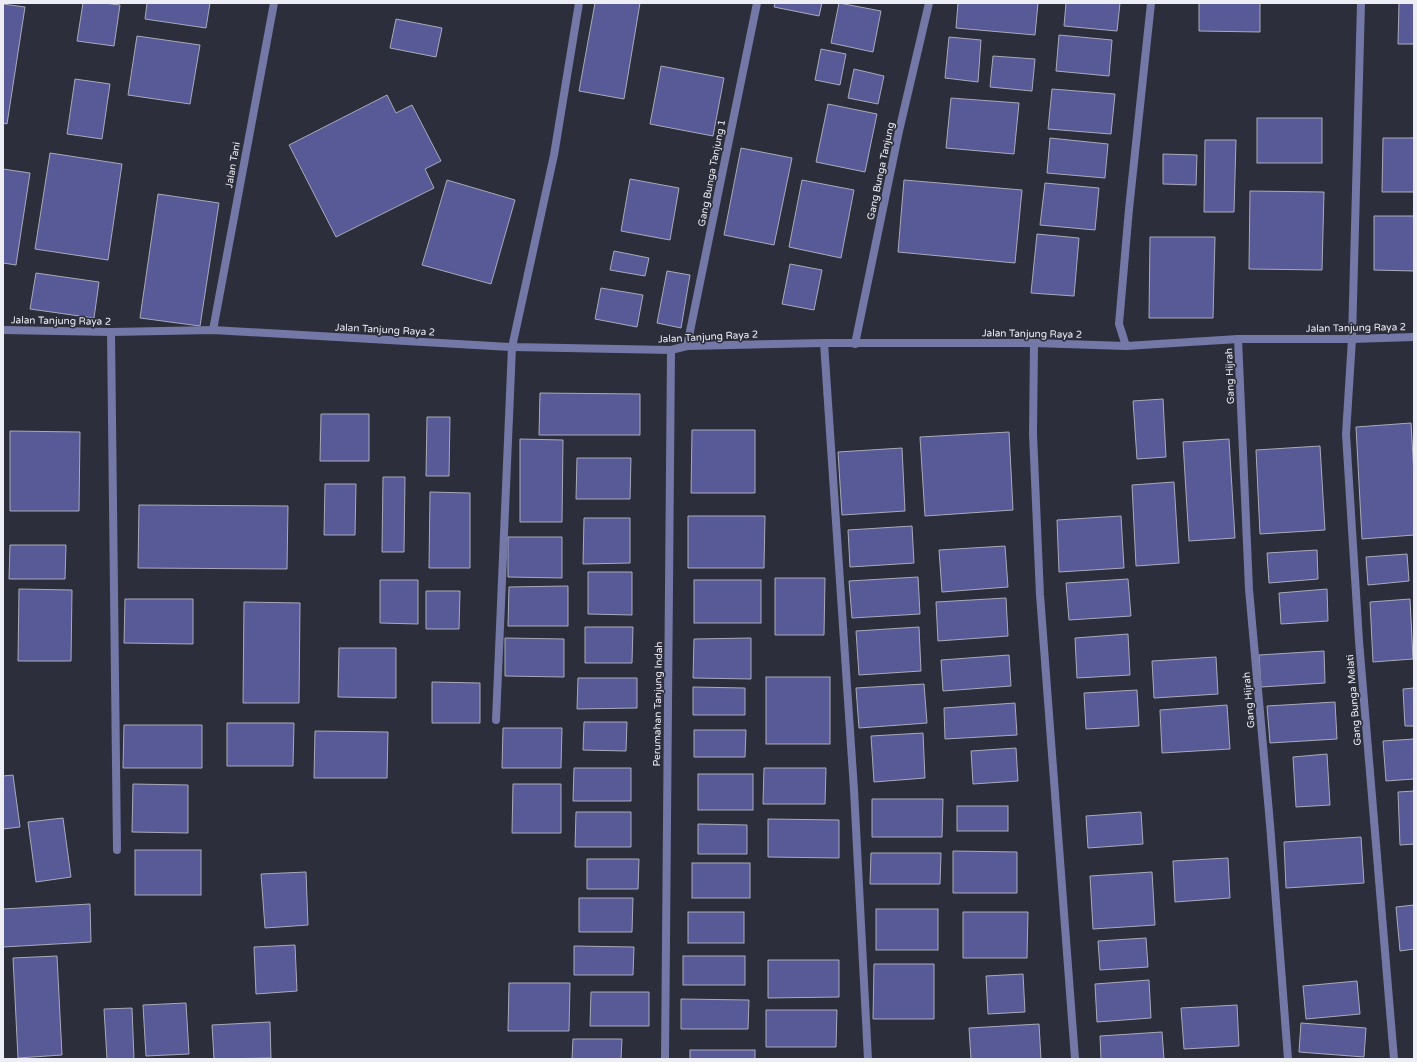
<svg xmlns="http://www.w3.org/2000/svg" width="1417" height="1062" font-family="'Varela Round',sans-serif">
  <style>
    .building { fill: #585a98; stroke: #a8aaba }
    .lines { fill: none; stroke-linecap: round; stroke-linejoin: round }
    .minor { stroke: #7478a6; stroke-width: 8 }
    .tertiary { stroke: #7478a6; stroke-width: 8 }
    .labels { text-anchor: middle; dominant-baseline: central; stroke-width: 3.5; stroke-linejoin: round; paint-order: stroke }
    .street-label { font-size: 10px; fill: #ecedf5; stroke: #2d2e3b }
  </style>
  <rect width="100%" height="100%" fill="#2d2e3b"/>
  <!-- building -->
  <g class="building">
    <polygon points="83,3 103,3 120,5 114,46 77,41"/>
    <polygon points="147,3 210,3 206,28 145,19"/>
    <polygon points="595,3 640,3 624,99 579,91"/>
    <polygon points="775,3 822,3 819,16 774,7"/>
    <polygon points="839,3 881,11 873,52 831,43"/>
    <polygon points="958,3 1038,3 1035,35 956,28"/>
    <polygon points="1066,3 1120,3 1117,31 1064,26"/>
    <polygon points="1199,3 1260,3 1260,32 1199,31"/>
    <polygon points="1399,3 1414,3 1414,44 1398,44"/>
    <polygon points="3,4 25,7 7,124 3,123"/>
    <polygon points="396,19 442,28 436,57 390,48"/>
    <polygon points="1059,35 1112,40 1109,76 1056,71"/>
    <polygon points="137,36 200,45 190,104 128,95"/>
    <polygon points="949,37 981,40 978,82 945,78"/>
    <polygon points="821,49 846,54 840,85 815,80"/>
    <polygon points="993,56 1035,59 1032,91 990,87"/>
    <polygon points="661,66 724,78 713,136 650,124"/>
    <polygon points="854,69 884,76 878,104 848,98"/>
    <polygon points="75,79 110,84 102,139 67,134"/>
    <polygon points="1052,89 1115,94 1111,134 1048,129"/>
    <polygon points="387,95 396,113 412,105 441,161 425,169 434,188 336,237 289,145"/>
    <polygon points="951,98 1019,103 1014,154 946,148"/>
    <polygon points="828,104 877,114 865,172 816,162"/>
    <rect x="1257" y="118" width="65" height="45"/>
    <polygon points="1050,138 1108,144 1105,178 1047,173"/>
    <polygon points="1383,138 1414,138 1414,192 1382,192"/>
    <polygon points="1205,140 1236,140 1234,212 1204,212"/>
    <polygon points="741,148 792,158 774,245 724,235"/>
    <polygon points="50,153 122,164 108,260 35,249"/>
    <polygon points="1163,154 1197,155 1196,185 1163,184"/>
    <polygon points="3,169 30,173 16,265 3,263"/>
    <polygon points="630,179 679,188 670,240 621,231"/>
    <polygon points="447,180 515,200 491,284 422,265"/>
    <polygon points="802,180 854,190 841,258 789,247"/>
    <polygon points="904,180 1022,190 1015,263 898,252"/>
    <polygon points="1045,183 1099,188 1095,230 1040,225"/>
    <polygon points="1250,191 1324,192 1322,270 1249,269"/>
    <polygon points="158,194 219,203 200,326 140,318"/>
    <polygon points="1374,216 1414,216 1414,271 1374,270"/>
    <polygon points="1037,234 1079,238 1074,296 1031,293"/>
    <polygon points="1150,237 1215,237 1213,318 1149,318"/>
    <polygon points="614,251 649,258 645,276 610,270"/>
    <polygon points="790,264 822,270 814,310 782,304"/>
    <polygon points="667,271 690,275 681,328 657,323"/>
    <polygon points="36,273 99,282 94,318 30,309"/>
    <polygon points="601,288 643,295 637,327 595,319"/>
    <polygon points="540,393 640,394 640,435 539,435"/>
    <polygon points="1163,399 1166,457 1137,459 1133,401"/>
    <polygon points="321,414 369,414 369,461 320,461"/>
    <polygon points="427,417 450,417 449,476 426,476"/>
    <polygon points="1411,423 1414,474 1414,535 1362,539 1356,427"/>
    <polygon points="692,430 755,430 755,493 691,493"/>
    <polygon points="10,431 80,432 79,511 10,511"/>
    <polygon points="1009,432 1013,510 925,516 920,437"/>
    <polygon points="520,439 563,440 562,522 520,522"/>
    <polygon points="1229,439 1235,538 1189,541 1183,442"/>
    <polygon points="1320,446 1325,530 1260,534 1256,450"/>
    <polygon points="902,448 905,511 842,515 838,452"/>
    <polygon points="577,458 631,458 630,499 576,499"/>
    <polygon points="383,477 405,477 404,552 382,552"/>
    <polygon points="1174,482 1179,563 1136,566 1132,485"/>
    <polygon points="325,484 356,484 355,535 324,535"/>
    <polygon points="430,492 470,493 470,568 429,568"/>
    <polygon points="139,505 288,506 287,569 138,568"/>
    <polygon points="688,516 765,516 764,568 688,568"/>
    <polygon points="1121,516 1124,568 1059,572 1057,520"/>
    <polygon points="584,518 630,518 630,563 583,564"/>
    <polygon points="912,526 914,563 850,567 848,530"/>
    <polygon points="508,537 562,537 562,578 508,577"/>
    <polygon points="10,545 66,545 65,579 9,579"/>
    <polygon points="1005,546 1008,587 942,592 939,550"/>
    <polygon points="1317,550 1318,579 1269,583 1267,553"/>
    <polygon points="1407,554 1409,581 1368,585 1366,557"/>
    <polygon points="588,572 632,572 632,615 588,614"/>
    <polygon points="918,577 920,614 852,618 849,581"/>
    <polygon points="775,578 825,578 824,635 775,635"/>
    <polygon points="1128,579 1131,616 1069,620 1066,583"/>
    <polygon points="380,580 418,580 418,624 380,623"/>
    <rect x="694" y="580" width="67" height="43"/>
    <polygon points="568,586 568,626 508,626 509,587"/>
    <polygon points="19,589 72,590 71,661 18,661"/>
    <polygon points="1327,589 1328,621 1281,624 1279,593"/>
    <polygon points="426,591 460,591 459,629 426,629"/>
    <polygon points="1006,598 1008,636 938,641 936,602"/>
    <polygon points="125,599 193,599 193,644 124,643"/>
    <polygon points="1410,599 1413,659 1373,662 1370,602"/>
    <polygon points="244,602 300,603 299,703 243,703"/>
    <polygon points="585,627 633,627 632,663 585,663"/>
    <polygon points="919,627 921,671 859,675 856,631"/>
    <polygon points="1128,634 1130,675 1077,678 1075,638"/>
    <polygon points="505,638 564,639 564,677 505,676"/>
    <polygon points="751,638 751,679 693,678 694,639"/>
    <polygon points="339,648 396,648 396,698 338,697"/>
    <polygon points="1324,651 1325,683 1261,687 1259,655"/>
    <polygon points="1009,655 1011,686 943,691 941,660"/>
    <polygon points="1216,657 1218,694 1154,698 1152,661"/>
    <rect x="766" y="677" width="64" height="67"/>
    <polygon points="578,678 637,678 637,708 577,709"/>
    <polygon points="432,682 480,683 480,723 432,723"/>
    <polygon points="924,684 927,723 859,728 856,688"/>
    <polygon points="693,687 745,688 745,715 693,715"/>
    <polygon points="1414,688 1414,726 1405,726 1403,689"/>
    <polygon points="1137,690 1139,726 1086,729 1084,693"/>
    <polygon points="1335,702 1337,739 1270,743 1267,706"/>
    <polygon points="1015,703 1017,735 945,739 944,708"/>
    <polygon points="1227,705 1230,749 1162,753 1160,710"/>
    <polygon points="584,722 627,722 626,751 583,750"/>
    <polygon points="227,723 294,723 293,766 227,766"/>
    <polygon points="124,725 202,725 202,768 123,768"/>
    <polygon points="503,728 562,728 561,768 502,768"/>
    <polygon points="694,730 746,730 745,757 694,757"/>
    <polygon points="315,731 388,732 387,778 314,778"/>
    <polygon points="923,733 925,778 874,782 871,736"/>
    <polygon points="1414,739 1414,779 1386,781 1383,741"/>
    <polygon points="1016,748 1018,781 973,784 971,751"/>
    <polygon points="1327,754 1330,805 1296,807 1293,757"/>
    <polygon points="574,768 631,768 631,801 573,801"/>
    <polygon points="764,768 826,768 825,804 763,804"/>
    <rect x="698" y="774" width="55" height="36"/>
    <polygon points="13,775 20,827 3,829 3,776"/>
    <polygon points="133,784 188,785 188,833 132,832"/>
    <polygon points="513,784 561,784 561,833 512,833"/>
    <polygon points="1414,791 1414,844 1400,845 1398,792"/>
    <polygon points="872,799 943,799 942,837 872,837"/>
    <rect x="957" y="806" width="51" height="25"/>
    <polygon points="576,812 631,812 631,847 575,847"/>
    <polygon points="1141,812 1143,844 1088,848 1086,816"/>
    <polygon points="63,818 71,877 36,882 28,822"/>
    <polygon points="768,819 839,820 839,858 768,857"/>
    <polygon points="698,824 747,825 747,854 698,854"/>
    <polygon points="1361,837 1364,883 1286,888 1284,842"/>
    <rect x="135" y="850" width="66" height="45"/>
    <polygon points="953,851 1017,852 1017,893 953,893"/>
    <polygon points="871,853 941,853 940,884 870,884"/>
    <polygon points="1228,858 1230,898 1175,902 1173,861"/>
    <polygon points="587,859 639,859 638,889 587,889"/>
    <rect x="692" y="863" width="58" height="35"/>
    <polygon points="306,872 308,925 265,928 261,874"/>
    <polygon points="1152,872 1155,925 1093,929 1090,876"/>
    <polygon points="579,898 633,898 632,932 579,932"/>
    <polygon points="90,904 91,942 3,947 3,909"/>
    <polygon points="1414,905 1414,949 1400,951 1396,907"/>
    <rect x="876" y="909" width="62" height="41"/>
    <rect x="688" y="912" width="56" height="31"/>
    <polygon points="963,912 1028,912 1027,958 963,958"/>
    <polygon points="1146,938 1148,967 1100,970 1098,941"/>
    <polygon points="295,945 297,991 256,994 254,947"/>
    <polygon points="574,946 634,947 633,975 574,975"/>
    <polygon points="57,956 62,1055 18,1058 13,958"/>
    <rect x="683" y="956" width="62" height="29"/>
    <polygon points="768,960 839,960 839,997 768,998"/>
    <polygon points="874,964 934,964 934,1019 873,1019"/>
    <polygon points="1023,974 1025,1012 988,1014 986,976"/>
    <polygon points="1149,980 1151,1018 1097,1022 1095,984"/>
    <polygon points="1357,981 1360,1014 1306,1019 1303,986"/>
    <polygon points="509,983 570,983 569,1031 508,1031"/>
    <polygon points="591,992 649,992 649,1026 590,1026"/>
    <polygon points="681,999 749,1000 748,1029 681,1029"/>
    <polygon points="186,1003 189,1054 146,1056 143,1005"/>
    <polygon points="1237,1005 1239,1046 1184,1049 1181,1008"/>
    <polygon points="132,1008 134,1059 107,1059 104,1009"/>
    <polygon points="766,1010 837,1010 836,1047 766,1047"/>
    <polygon points="270,1022 271,1058 214,1059 212,1025"/>
    <polygon points="1301,1023 1366,1028 1364,1057 1299,1052"/>
    <polygon points="1039,1024 1041,1059 971,1059 969,1028"/>
    <polygon points="1162,1032 1164,1059 1101,1059 1100,1036"/>
    <polygon points="573,1039 622,1039 621,1059 572,1059"/>
    <rect x="690" y="1050" width="65" height="9"/>
  </g>
  <g class="lines">
    <!-- minor -->
    <g class="minor">
      <polyline points="1361,3 1352,339 1346,434 1359,641 1394,1059"/>
      <polyline points="111,332 117,850"/>
      <polyline points="1238,339 1249,589 1270,824 1288,1059"/>
      <polyline points="824,343 854,790 868,1059"/>
      <polyline points="1034,343 1033,434 1040,595 1075,1059"/>
      <polyline points="855,344 899,131 929,3"/>
      <polyline points="687,346 757,3"/>
      <polyline points="1126,346 1119,324 1129,209 1151,3"/>
      <polyline points="496,720 512,347 554,155 579,3"/>
      <polyline points="665,1059 671,350"/>
    </g>
    <!-- tertiary -->
    <g class="tertiary">
      <polyline points="3,330 111,332 213,330 512,347 671,350 687,346 824,343 1034,343 1126,346 1238,339 1352,339 1414,337"/>
      <polyline points="213,330 274,3"/>
    </g>
  </g>
  <g class="labels">
    <!-- street labels -->
    <g class="street-label">
      <text transform="translate(233 165) rotate(-80)">Jalan Tani</text>
      <text transform="translate(881 171) rotate(-78)">Gang Bunga Tanjung</text>
      <text transform="translate(712 173) rotate(-79)">Gang Bunga Tanjung 1</text>
      <text transform="translate(61 321) rotate(1)">Jalan Tanjung Raya 2</text>
      <text transform="translate(1356 328) rotate(-1)">Jalan Tanjung Raya 2</text>
      <text transform="translate(385 330) rotate(3)">Jalan Tanjung Raya 2</text>
      <text transform="translate(1032 334) rotate(1)">Jalan Tanjung Raya 2</text>
      <text transform="translate(708 337) rotate(-3)">Jalan Tanjung Raya 2</text>
      <text transform="translate(1230 376) rotate(-92)">Gang Hijrah</text>
      <text transform="translate(1249 700) rotate(-95)">Gang Hijrah</text>
      <text transform="translate(1354 700) rotate(-95)">Gang Bunga Melati</text>
      <text transform="translate(658 704) rotate(-89)">Perumahan Tanjung Indah</text>
    </g>
  </g>
  <!-- border -->
  <rect width="1417" height="1062" fill="none" stroke="#ecedf5" stroke-width="8"/>
</svg>
